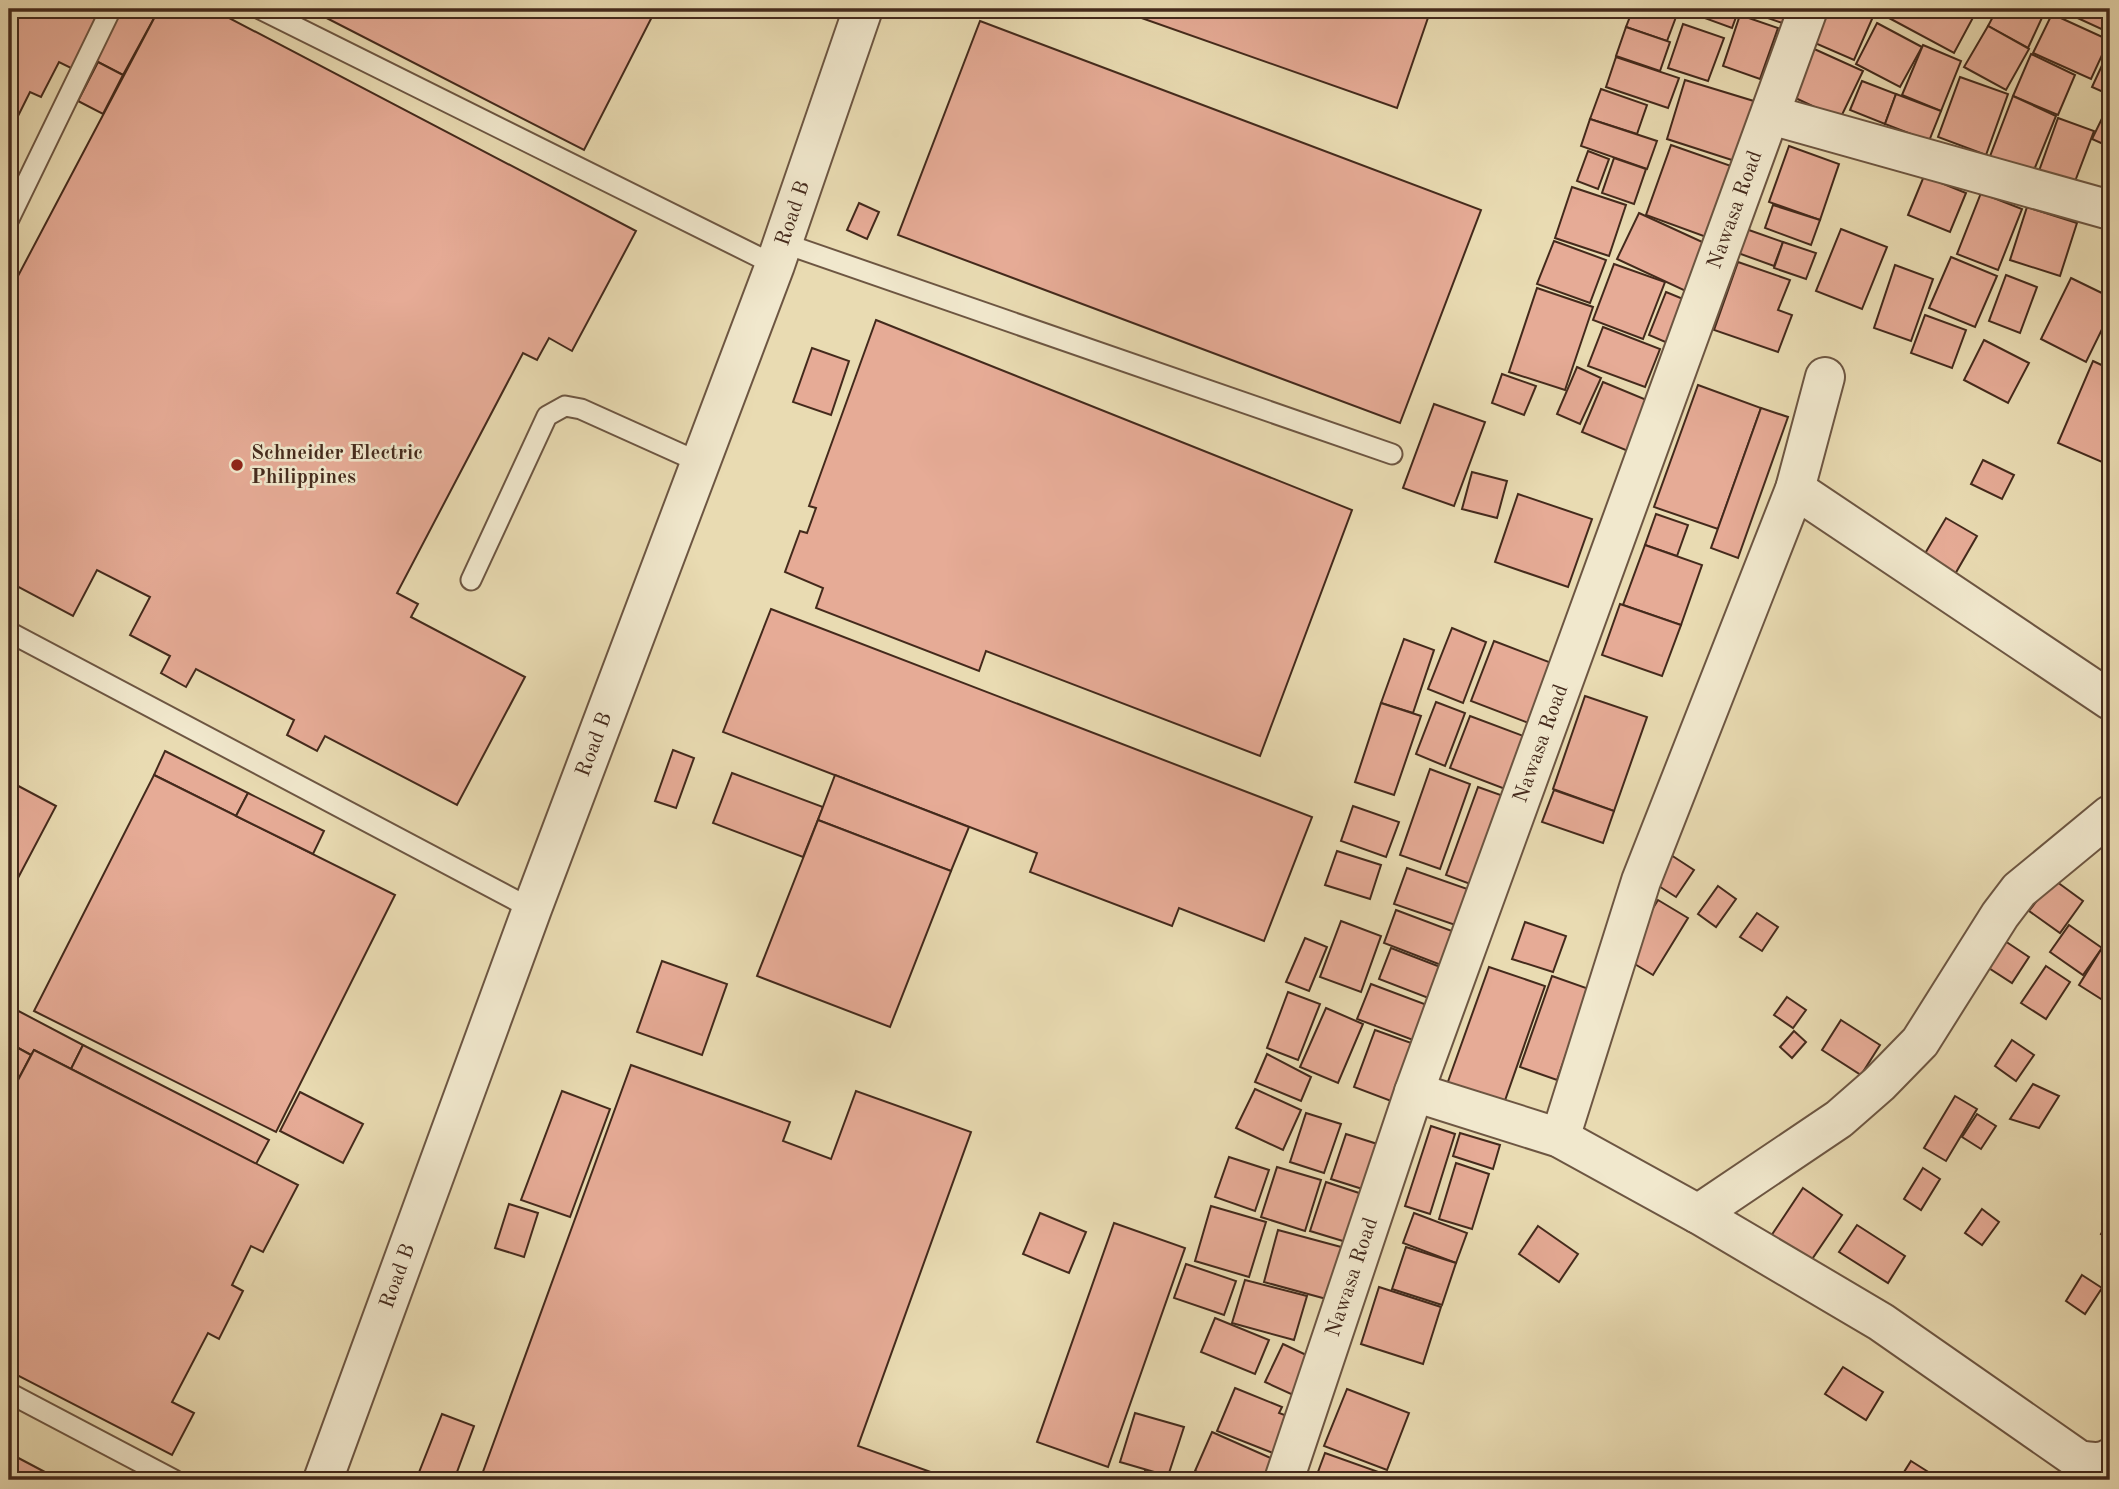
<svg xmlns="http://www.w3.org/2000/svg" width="2119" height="1489" font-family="'Old Standard TT',serif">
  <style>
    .building { fill: #e6ab96; stroke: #442a1c; stroke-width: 2 }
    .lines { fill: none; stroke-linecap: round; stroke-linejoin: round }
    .service-casing { stroke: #6d5642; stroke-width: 23 }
    .minor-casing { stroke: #6d5642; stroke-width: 42 }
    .tertiary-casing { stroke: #6d5642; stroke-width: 42 }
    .service { stroke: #f1e8cd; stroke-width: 19 }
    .minor { stroke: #f1e8cd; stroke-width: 38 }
    .tertiary { stroke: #f1e8cd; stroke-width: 38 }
    .poi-dot { fill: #8f2418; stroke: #f1e8cd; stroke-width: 2.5 }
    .labels { text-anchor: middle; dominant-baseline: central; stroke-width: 5; stroke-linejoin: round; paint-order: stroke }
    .street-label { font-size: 21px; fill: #442a1c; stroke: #f1e8cd }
    .poi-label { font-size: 21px; font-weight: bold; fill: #442a1c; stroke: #f1e8cd; text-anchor: start }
  </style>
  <rect width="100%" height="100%" fill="#e9dbb2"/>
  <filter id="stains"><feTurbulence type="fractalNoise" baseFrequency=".00286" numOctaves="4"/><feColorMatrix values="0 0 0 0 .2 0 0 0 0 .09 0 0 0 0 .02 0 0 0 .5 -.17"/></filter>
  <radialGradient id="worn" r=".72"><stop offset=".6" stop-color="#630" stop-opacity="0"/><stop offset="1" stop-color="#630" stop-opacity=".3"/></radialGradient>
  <!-- building -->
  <g class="building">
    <polygon points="9,9 105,9 75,70 59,62 41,97 30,92 9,134"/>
    <polygon points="116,9 159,9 123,75 90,58"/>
    <polygon points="159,9 212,9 636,231 572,351 549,338 537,360 523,353 397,593 418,604 411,617 525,677 457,805 325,736 317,751 287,735 294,720 196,669 186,687 161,673 170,656 130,635 150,597 97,570 73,616 9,582 9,293"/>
    <polygon points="309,9 656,9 584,150"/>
    <polygon points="1116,9 1431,9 1397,108"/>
    <polygon points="1633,9 1679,9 1667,41 1626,27"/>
    <polygon points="1701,9 1739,9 1732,28 1699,16"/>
    <polygon points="1742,9 1790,9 1785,24"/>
    <polygon points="1822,9 1876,10 1854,60 1808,40"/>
    <polygon points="1894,9 1970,9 1976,12 1954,53 1889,18"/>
    <polygon points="1997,9 2046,9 2028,48 1988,26"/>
    <polygon points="2058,9 2110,9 2110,33"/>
    <polygon points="2052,14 2109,40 2091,79 2033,53"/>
    <polygon points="1740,15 1778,28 1760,79 1723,66"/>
    <polygon points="980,21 1481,210 1400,423 898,235"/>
    <polygon points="1877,23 1922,47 1900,87 1856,64"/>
    <polygon points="1683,24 1724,38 1708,81 1668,68"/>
    <polygon points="1988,26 2029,49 2006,90 1964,67"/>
    <polygon points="1626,27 1670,42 1660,71 1616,56"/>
    <polygon points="1923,45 1961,61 1941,111 1902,95"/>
    <polygon points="1812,48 1863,71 1840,119 1789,95"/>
    <polygon points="2110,48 2110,95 2092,87"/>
    <polygon points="2031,54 2075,75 2058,115 2013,96"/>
    <polygon points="1616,57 1679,78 1668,108 1606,87"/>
    <polygon points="98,62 123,75 103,114 78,101"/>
    <polygon points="1960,77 2008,94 1986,155 1938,137"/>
    <polygon points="1685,80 1757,102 1738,162 1667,139"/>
    <polygon points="1862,81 1896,94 1885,124 1850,110"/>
    <polygon points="1601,89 1647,105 1637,134 1590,119"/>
    <polygon points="1896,94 1941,111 1929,141 1885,124"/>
    <polygon points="2013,96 2056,116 2032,175 1989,159"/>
    <polygon points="2108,106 2110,107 2110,147 2092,139"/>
    <polygon points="2058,118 2094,131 2074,184 2039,171"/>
    <polygon points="1590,119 1657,141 1647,169 1581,146"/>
    <polygon points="1671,145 1734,167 1709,238 1646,215"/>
    <polygon points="1789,146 1839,164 1820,220 1769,202"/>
    <polygon points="1588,151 1609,159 1598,189 1577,181"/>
    <polygon points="1614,158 1646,169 1634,204 1602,193"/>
    <polygon points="1924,176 1966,193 1950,232 1908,215"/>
    <polygon points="1572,187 1626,205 1609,256 1555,238"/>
    <polygon points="1981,193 2022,209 1998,270 1957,254"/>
    <polygon points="859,203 879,212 867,239 847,230"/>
    <polygon points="1773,205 1820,220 1811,245 1765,228"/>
    <polygon points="2027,207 2077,223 2060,276 2010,260"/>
    <polygon points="1639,213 1711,246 1690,293 1617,259"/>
    <polygon points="1746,229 1783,242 1774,266 1738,253"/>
    <polygon points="1841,229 1887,247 1862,309 1816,291"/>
    <polygon points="1554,241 1606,260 1590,303 1537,284"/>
    <polygon points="1783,242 1816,253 1806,279 1774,268"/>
    <polygon points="1951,257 1997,276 1975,327 1929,308"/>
    <polygon points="1738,262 1790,280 1778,310 1792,315 1778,352 1714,330"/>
    <polygon points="1614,264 1665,282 1643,339 1593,320"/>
    <polygon points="1895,265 1933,279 1911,341 1874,328"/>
    <polygon points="2006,275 2037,287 2020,333 1989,321"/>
    <polygon points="2071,278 2110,297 2110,313 2086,362 2041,339"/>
    <polygon points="1537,288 1593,307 1565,390 1509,372"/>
    <polygon points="1666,292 1688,301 1670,344 1649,335"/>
    <polygon points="1925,315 1966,330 1952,368 1911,353"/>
    <polygon points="876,320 1352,510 1260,756 986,651 979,671 816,608 823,588 785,572 800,531 807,533 816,508 809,506"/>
    <polygon points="1603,327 1660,349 1645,387 1588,366"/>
    <polygon points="1984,340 2029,363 2008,403 1964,380"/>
    <polygon points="812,348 849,361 831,415 793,402"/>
    <polygon points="2093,361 2110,369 2110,443 2102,462 2058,443"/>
    <polygon points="1577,367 1601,378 1580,424 1557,414"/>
    <polygon points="1502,374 1536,386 1524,415 1492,403"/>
    <polygon points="1603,382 1649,401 1628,451 1582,432"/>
    <polygon points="1698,385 1761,408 1718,529 1654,507"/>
    <polygon points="1434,404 1485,422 1454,506 1403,488"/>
    <polygon points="1761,408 1788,417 1738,558 1711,548"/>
    <polygon points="1983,460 2014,475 2002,499 1971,484"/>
    <polygon points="1472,472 1507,481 1497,518 1462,509"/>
    <polygon points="1518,494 1592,519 1568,587 1495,562"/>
    <polygon points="1656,514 1688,525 1677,556 1645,545"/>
    <polygon points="1946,518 1977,536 1951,581 1920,562"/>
    <polygon points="1645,545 1702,565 1681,625 1623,605"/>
    <polygon points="1620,604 1681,625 1662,676 1602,655"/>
    <polygon points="771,609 1312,817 1264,941 1179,908 1172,926 1030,872 1037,853 723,732"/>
    <polygon points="1452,628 1486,642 1463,703 1428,689"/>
    <polygon points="1404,639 1434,650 1413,713 1381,703"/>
    <polygon points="1494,641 1562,667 1539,727 1471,701"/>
    <polygon points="1585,696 1647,717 1614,811 1553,789"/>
    <polygon points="1436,702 1465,713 1445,766 1416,754"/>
    <polygon points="1381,703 1421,716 1394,795 1355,782"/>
    <polygon points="1470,716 1534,740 1513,792 1450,768"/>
    <polygon points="673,750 694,758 676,808 655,801"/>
    <polygon points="165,751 248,793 236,816 154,775"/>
    <polygon points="1430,769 1470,784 1440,869 1400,855"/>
    <polygon points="732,773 823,807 803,857 713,823"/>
    <polygon points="154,775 395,895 276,1132 34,1011"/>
    <polygon points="835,775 969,827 951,871 818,820"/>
    <polygon points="9,781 56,806 9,895"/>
    <polygon points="1478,787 1512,799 1481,888 1446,875"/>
    <polygon points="1554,790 1614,811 1603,843 1542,822"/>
    <polygon points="248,793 324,831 313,854 236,816"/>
    <polygon points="1353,806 1399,822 1386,857 1341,841"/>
    <polygon points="818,820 951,871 890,1027 757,976"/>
    <polygon points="1337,851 1381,865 1370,899 1325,885"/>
    <polygon points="1671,855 1694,870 1676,897 1654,883"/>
    <polygon points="1407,868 1479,893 1467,929 1394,904"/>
    <polygon points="2053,879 2083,901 2060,933 2029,911"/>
    <polygon points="1718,886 1736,899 1716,927 1698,914"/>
    <polygon points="1658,900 1688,918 1653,975 1623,957"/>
    <polygon points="1396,910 1468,937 1454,970 1384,943"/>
    <polygon points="1757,913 1778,927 1762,951 1740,937"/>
    <polygon points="1341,921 1381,936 1361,992 1320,977"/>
    <polygon points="1525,922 1566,936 1553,972 1512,959"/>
    <polygon points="2069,925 2102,948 2083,975 2050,952"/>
    <polygon points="1999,937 2029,957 2012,983 1981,963"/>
    <polygon points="1305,938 1327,947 1309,991 1286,982"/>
    <polygon points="1391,948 1456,973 1444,1004 1379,979"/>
    <polygon points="2102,948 2110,953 2110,1001 2109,1004 2079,985"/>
    <polygon points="662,961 727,984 702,1055 637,1032"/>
    <polygon points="2046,966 2070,982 2046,1019 2021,1003"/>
    <polygon points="1489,967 1545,986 1502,1109 1445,1090"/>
    <polygon points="1552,976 1589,989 1557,1080 1520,1067"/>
    <polygon points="1371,984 1443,1011 1429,1046 1357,1019"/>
    <polygon points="1288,992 1320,1004 1298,1060 1267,1048"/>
    <polygon points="1787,997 1806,1010 1793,1028 1774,1015"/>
    <polygon points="9,1006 83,1045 71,1069 34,1050 31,1055 9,1043"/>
    <polygon points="1326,1008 1363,1024 1338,1083 1300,1067"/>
    <polygon points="1841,1020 1880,1045 1861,1075 1822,1050"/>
    <polygon points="1375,1030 1428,1049 1407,1107 1354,1087"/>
    <polygon points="1794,1031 1806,1042 1792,1058 1780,1047"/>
    <polygon points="2012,1040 2034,1055 2016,1081 1995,1066"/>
    <polygon points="9,1043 31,1055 9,1097"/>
    <polygon points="83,1045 269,1140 256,1164 71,1069"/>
    <polygon points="34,1050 298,1185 263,1252 251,1246 232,1285 243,1291 219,1339 208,1333 172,1402 194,1413 172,1455 9,1371 9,1097"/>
    <polygon points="1267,1054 1311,1077 1301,1101 1255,1082"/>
    <polygon points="631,1065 790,1122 783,1141 831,1159 856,1091 971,1132 858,1446 953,1480 480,1480"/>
    <polygon points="2033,1084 2059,1096 2039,1128 2010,1119"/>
    <polygon points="1255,1089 1301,1110 1283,1150 1236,1128"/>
    <polygon points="562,1091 610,1109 570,1217 521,1200"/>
    <polygon points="300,1092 363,1124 343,1163 280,1131"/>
    <polygon points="1955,1096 1977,1109 1946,1161 1924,1148"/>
    <polygon points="1306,1113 1341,1124 1324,1173 1290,1162"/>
    <polygon points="1977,1114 1996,1126 1981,1149 1962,1137"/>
    <polygon points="1431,1126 1455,1134 1430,1214 1405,1206"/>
    <polygon points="1460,1133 1500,1145 1493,1169 1453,1156"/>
    <polygon points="1346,1134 1393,1149 1378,1194 1331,1179"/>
    <polygon points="1229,1157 1269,1170 1255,1211 1215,1197"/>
    <polygon points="1456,1163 1489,1174 1472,1229 1439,1219"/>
    <polygon points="1277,1167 1321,1180 1305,1231 1261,1217"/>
    <polygon points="1923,1168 1940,1179 1921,1210 1904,1199"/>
    <polygon points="1326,1182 1371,1197 1356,1245 1310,1231"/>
    <polygon points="1803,1188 1842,1215 1806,1268 1767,1242"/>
    <polygon points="509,1204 538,1213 524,1257 495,1248"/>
    <polygon points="1211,1206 1266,1222 1249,1277 1195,1261"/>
    <polygon points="1982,1209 1999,1222 1982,1245 1965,1233"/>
    <polygon points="1040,1213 1086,1232 1069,1273 1023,1254"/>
    <polygon points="1414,1213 1467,1233 1456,1263 1403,1243"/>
    <polygon points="2110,1218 2110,1239 2101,1234"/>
    <polygon points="1114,1223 1185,1248 1108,1467 1037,1442"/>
    <polygon points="1857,1225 1905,1256 1888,1283 1839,1252"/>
    <polygon points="1538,1226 1578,1254 1559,1282 1519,1254"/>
    <polygon points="1278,1230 1356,1251 1341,1303 1264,1282"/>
    <polygon points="1406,1247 1456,1263 1442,1305 1392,1289"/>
    <polygon points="1186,1264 1236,1281 1224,1315 1174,1298"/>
    <polygon points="2082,1275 2102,1288 2085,1314 2066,1301"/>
    <polygon points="1245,1280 1307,1296 1294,1340 1232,1323"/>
    <polygon points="1379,1287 1441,1307 1423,1364 1361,1344"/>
    <polygon points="1215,1318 1269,1340 1255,1374 1201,1352"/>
    <polygon points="1283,1344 1319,1361 1302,1399 1265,1382"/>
    <polygon points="1843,1367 1883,1392 1866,1420 1825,1394"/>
    <polygon points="1235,1388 1282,1407 1279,1413 1298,1420 1283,1457 1217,1431"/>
    <polygon points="1347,1389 1409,1413 1387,1470 1324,1446"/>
    <polygon points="1135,1413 1184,1427 1168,1476 1120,1462"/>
    <polygon points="442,1414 474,1426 454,1480 416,1480"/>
    <polygon points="1212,1432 1284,1464 1277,1480 1216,1480 1195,1471"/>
    <polygon points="9,1453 60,1480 9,1480"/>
    <polygon points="1325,1453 1387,1475 1385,1480 1315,1480"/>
    <polygon points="1911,1461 1941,1480 1899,1480"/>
    <polygon points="1145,1471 1168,1476 1167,1480 1141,1480"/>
    <polygon points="1114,1473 1136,1478 1136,1480 1113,1480"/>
  </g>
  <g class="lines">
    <defs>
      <g id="service">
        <polyline points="260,9 775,265"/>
        <polyline points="9,219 111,9"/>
        <polyline points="783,243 1392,454"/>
        <polyline points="471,580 547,416 565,406 581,409 701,463"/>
        <polyline points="9,632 532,909"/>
        <polyline points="9,1393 174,1480"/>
      </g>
      <g id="minor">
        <polyline points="1771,115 2110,210"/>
        <polyline points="1795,489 2110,700"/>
        <path d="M1414 1092 1560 1138 1698 1214 1881 1322 2079 1460C2090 1462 2101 1464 2110 1458"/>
        <polyline points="1560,1138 1641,881 1795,489 1825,377"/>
        <polyline points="1698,1214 1839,1119 1879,1084 1920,1042 2000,915 2019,890 2110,815"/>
        <path id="s1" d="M323 1480 532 909 775 265 863 9"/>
      </g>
      <g id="tertiary">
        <path id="s2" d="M1284 1480 1414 1092 1808 9"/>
      </g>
    </defs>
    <!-- service casing -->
    <use href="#service" class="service-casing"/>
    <!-- minor casing -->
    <use href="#minor" class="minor-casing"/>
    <!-- tertiary casing -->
    <use href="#tertiary" class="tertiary-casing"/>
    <!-- service -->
    <use href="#service" class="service"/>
    <!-- minor -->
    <use href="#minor" class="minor"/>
    <!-- tertiary -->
    <use href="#tertiary" class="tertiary"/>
  </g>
  <!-- markers -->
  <circle class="poi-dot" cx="237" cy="465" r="7"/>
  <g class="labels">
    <!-- street labels -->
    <g class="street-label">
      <text stroke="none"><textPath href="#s2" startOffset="1348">Nawasa Road</textPath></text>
      <text stroke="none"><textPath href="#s1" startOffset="1351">Road B</textPath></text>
      <text stroke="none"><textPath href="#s2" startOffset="780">Nawasa Road</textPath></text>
      <text stroke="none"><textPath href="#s1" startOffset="784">Road B</textPath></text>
      <text stroke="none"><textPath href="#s1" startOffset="217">Road B</textPath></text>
      <text stroke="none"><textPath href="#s2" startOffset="214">Nawasa Road</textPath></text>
    </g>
    <!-- poi labels -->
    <g class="poi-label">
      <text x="251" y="453">Schneider Electric<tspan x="251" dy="24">Philippines</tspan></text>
    </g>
  </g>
  <!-- margin -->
  <rect width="2119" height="1489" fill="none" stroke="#e9dbb2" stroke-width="35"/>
  <rect x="10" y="10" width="2098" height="1468" fill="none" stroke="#442a1c" stroke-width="3.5"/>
  <rect x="18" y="18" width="2084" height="1454" fill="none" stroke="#442a1c" stroke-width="2"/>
  <rect width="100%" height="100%" filter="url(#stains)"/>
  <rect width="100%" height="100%" fill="url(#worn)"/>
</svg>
